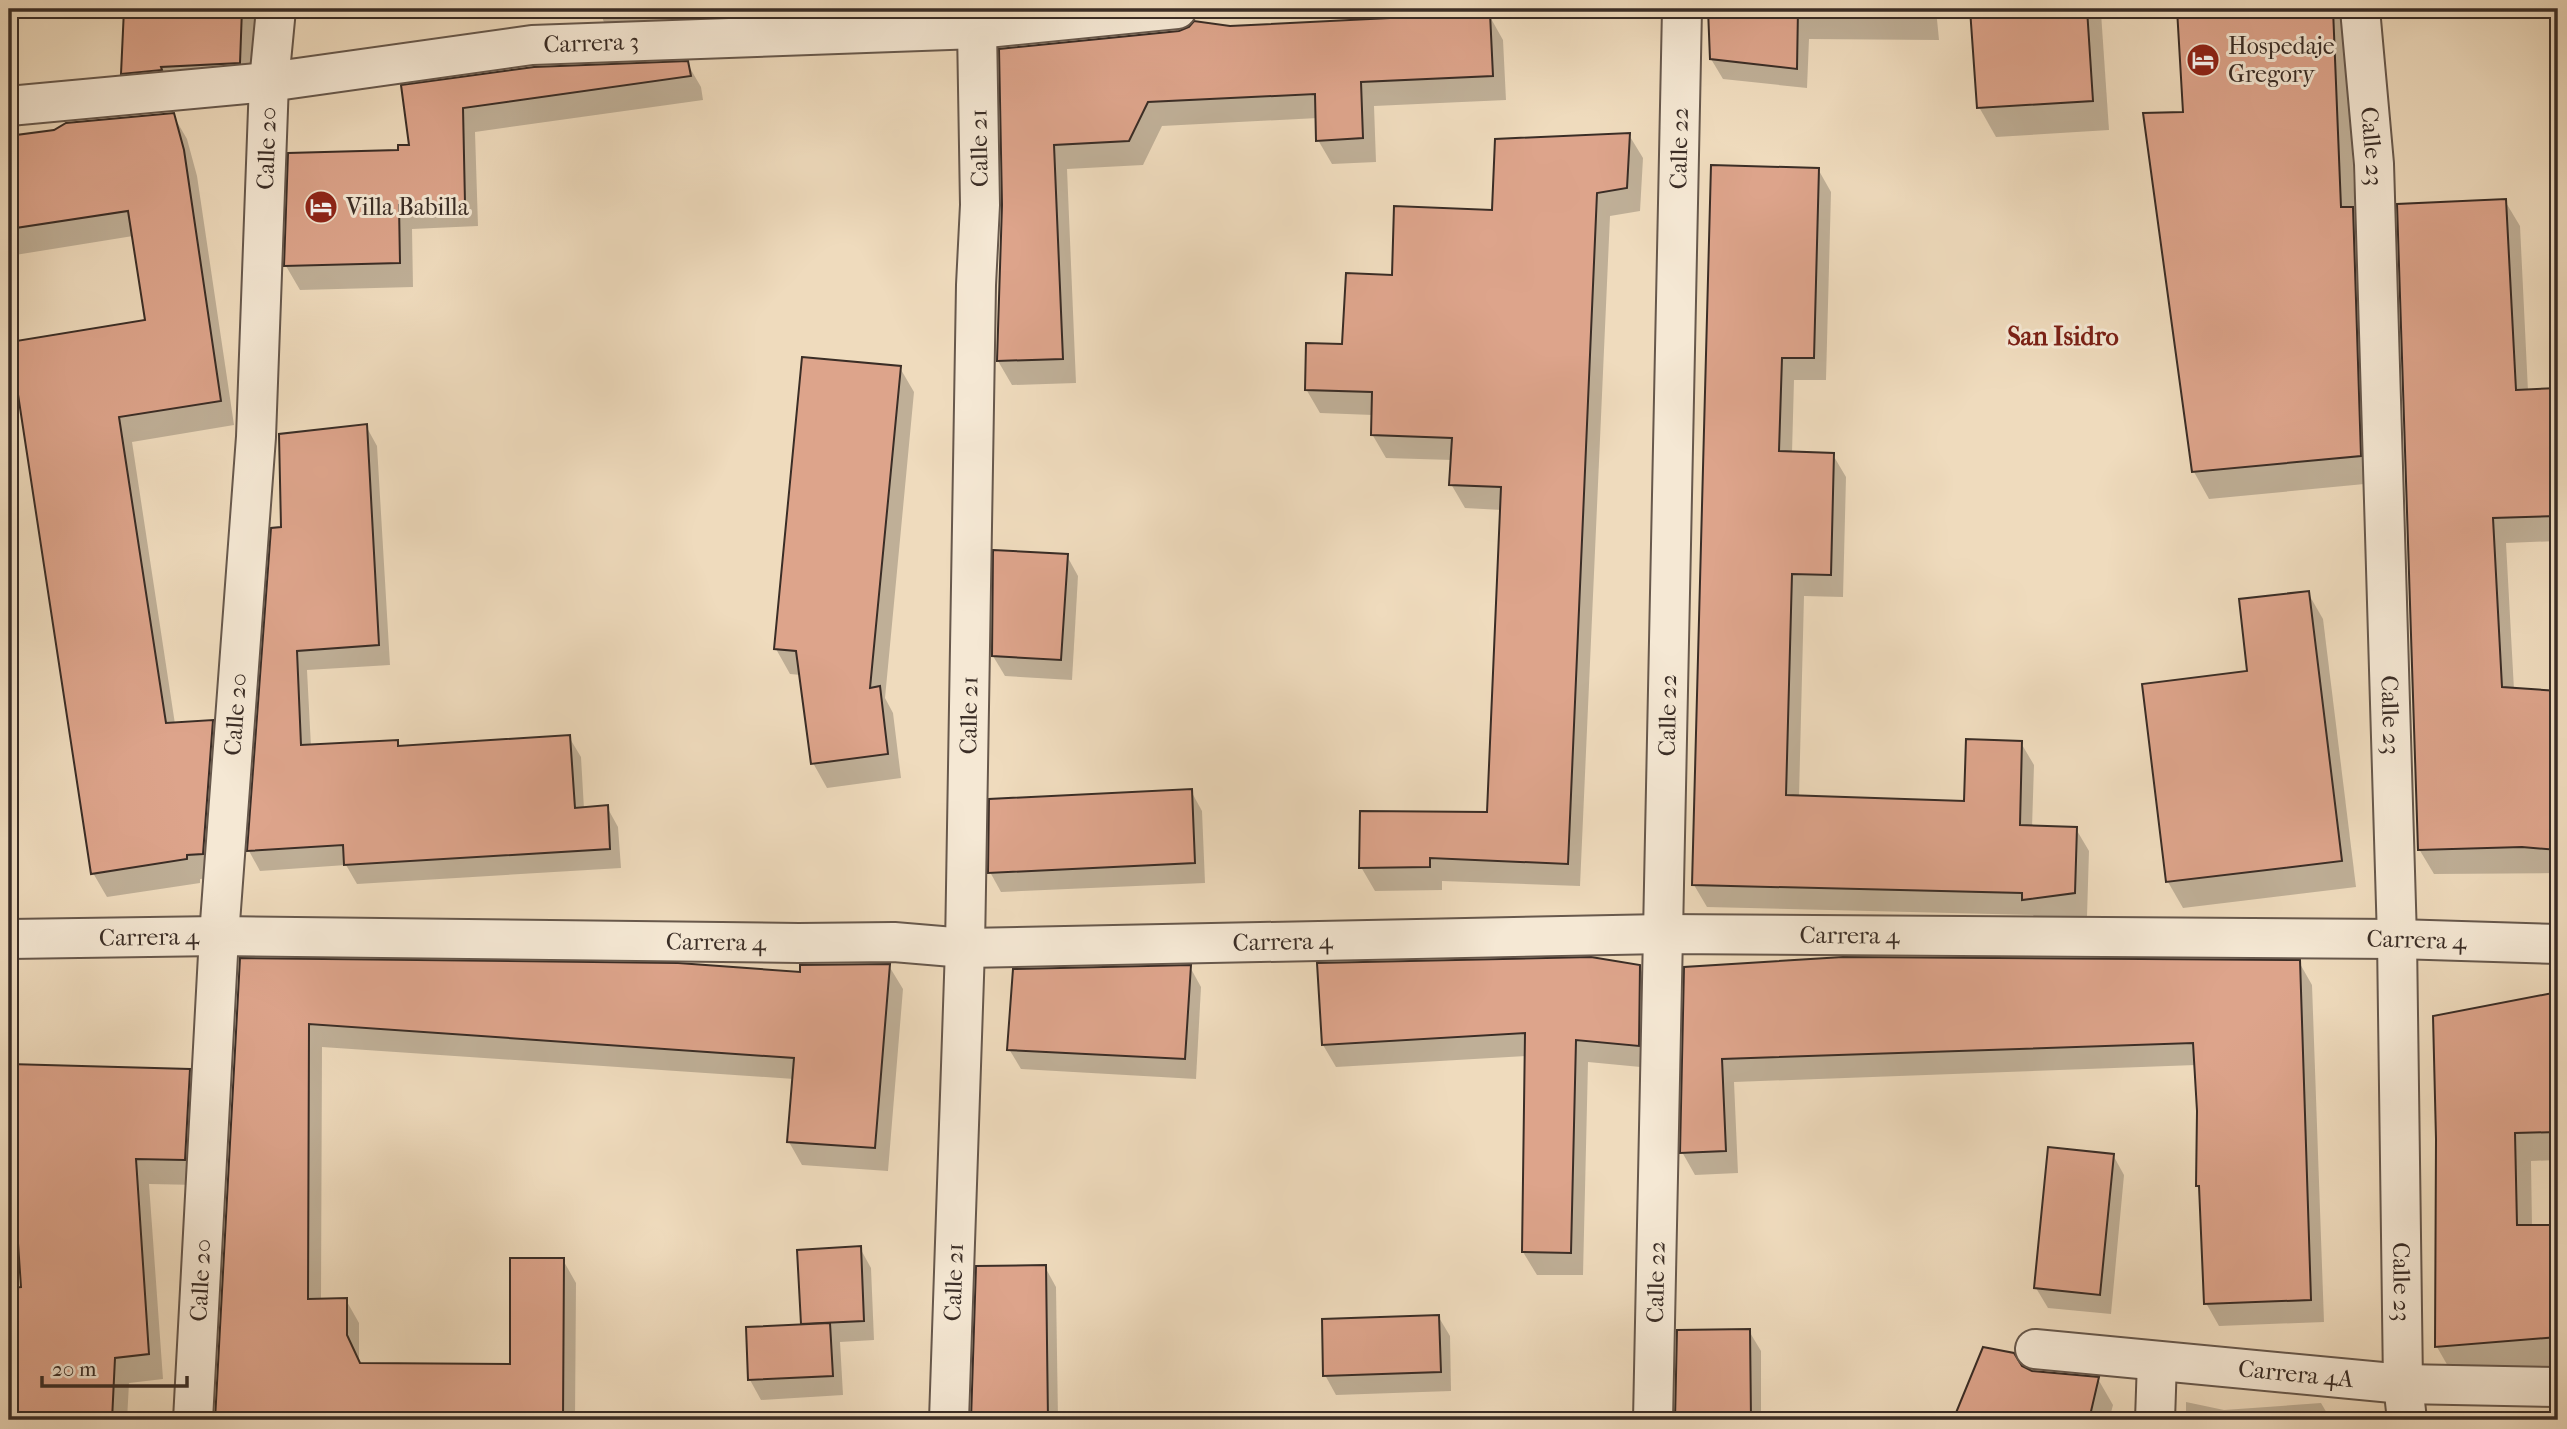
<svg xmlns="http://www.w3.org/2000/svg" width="2567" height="1429" font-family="'IM FELL French Canon',serif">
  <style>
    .shadow { fill: #0003 }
    .building { fill: #dda48b; stroke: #3a2d26; stroke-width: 2 }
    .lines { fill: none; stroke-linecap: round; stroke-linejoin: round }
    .minor-casing { stroke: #67584c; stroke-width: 42 }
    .minor { stroke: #f5e8d4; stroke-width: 38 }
    .labels { text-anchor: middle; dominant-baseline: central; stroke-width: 6; stroke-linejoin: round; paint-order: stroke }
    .street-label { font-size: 24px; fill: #3a2d26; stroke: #f5e8d4 }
    .poi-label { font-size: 24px; fill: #3a2d26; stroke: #f5e8d4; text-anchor: start }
    .neighbourhood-label { font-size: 26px; font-weight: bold; fill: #7a1f14; stroke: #f5e8d4 }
  </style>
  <rect width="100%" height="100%" fill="#efdbbd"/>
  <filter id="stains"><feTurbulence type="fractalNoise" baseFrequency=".00286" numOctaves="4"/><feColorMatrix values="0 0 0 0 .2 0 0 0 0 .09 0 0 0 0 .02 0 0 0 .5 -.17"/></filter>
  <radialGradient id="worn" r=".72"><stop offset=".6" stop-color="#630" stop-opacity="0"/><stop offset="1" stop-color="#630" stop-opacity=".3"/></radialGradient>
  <!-- shadow -->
  <g class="shadow">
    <polygon points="126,9 339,9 301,14 292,11 276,17 255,19 253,86 137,97 123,73"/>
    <polygon points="602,9 690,9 695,41 616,44 603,20"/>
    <polygon points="1710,9 1936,9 1939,40 1809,39 1807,88 1723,79 1711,59"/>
    <polygon points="1972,9 2099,9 2101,13 2109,130 1996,137 1979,107"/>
    <polygon points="2178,9 2346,9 2355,213 2368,235 2375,483 2209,499 2194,472 2185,114"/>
    <polygon points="1489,15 1503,40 1506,100 1374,106 1376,162 1332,164 1318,140 1318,118 1162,126 1143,165 1067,169 1076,383 1012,385 998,361 1004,205 1001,50 1219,29"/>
    <polygon points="687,63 701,87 703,100 475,132 478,226 412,229 413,287 300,290 286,266 400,152 411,147 403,87"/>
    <polygon points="173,115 187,139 197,176 234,425 132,442 175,724 212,722 226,746 216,878 200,879 200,883 107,897 93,873 12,343 147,322 133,236 9,256 9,138"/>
    <polygon points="1629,135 1643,158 1640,211 1610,216 1580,886 1442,881 1442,890 1375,891 1361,867 1489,813 1502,510 1465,508 1451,484 1453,460 1386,458 1372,434 1373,415 1320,413 1306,389 1344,346 1393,277 1494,211"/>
    <polygon points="1712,167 1818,169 1831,192 1826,380 1794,380 1792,453 1833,455 1846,477 1843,597 1804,596 1799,797 1965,802 2021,743 2034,765 2032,828 2076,829 2089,851 2087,916 2037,922 2033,915 1707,907 1694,885"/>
    <polygon points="2505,201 2520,226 2528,391 2558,390 2558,541 2506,543 2514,690 2558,693 2558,873 2434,874 2419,849"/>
    <polygon points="900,368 914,392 885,698 893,713 901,778 827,788 813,763 801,675 790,674 776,649"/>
    <polygon points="366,426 377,446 390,665 307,670 311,747 397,742 400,747 569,737 581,757 584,809 607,807 618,827 621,868 357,884 346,865 260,871 249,851 283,528"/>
    <polygon points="1067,556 1078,576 1072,680 1005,676 993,656"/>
    <polygon points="2308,593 2323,619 2356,887 2183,908 2168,882 2249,673"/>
    <polygon points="1191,791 1202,811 1205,883 1001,892 990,872"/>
    <polygon points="241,960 802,974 889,966 903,989 888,1171 802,1165 789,1142 794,1079 322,1047 321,1300 346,1300 359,1323 359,1360 362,1365 511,1366 563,1260 576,1283 575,1420 217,1420"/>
    <polygon points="2299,962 2312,985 2324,1322 2219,1326 2206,1303 2201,1192 2197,1186 2198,1111 2196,1065 1734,1082 1738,1173 1695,1175 1682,1152 1686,969"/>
    <polygon points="1190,967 1201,987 1196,1079 1021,1069 1009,1049"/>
    <polygon points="1639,967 1652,989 1651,1068 1588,1062 1583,1275 1537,1275 1523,1252 1526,1056 1336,1067 1323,1045"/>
    <polygon points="2558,993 2558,1160 2531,1161 2532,1227 2558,1227 2558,1369 2557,1366 2453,1375 2437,1347 2438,1139 2435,1017"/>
    <polygon points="9,1066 189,1071 203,1096 199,1185 149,1184 163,1379 129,1383 127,1420 9,1420 9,1290 23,1289 15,1180 9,1180"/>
    <polygon points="2113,1155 2124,1175 2111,1314 2048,1308 2036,1288"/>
    <polygon points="860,1248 871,1268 874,1340 840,1342 843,1395 761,1400 750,1380 804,1326 803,1324"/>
    <polygon points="1045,1267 1056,1287 1058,1420 973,1420 978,1268"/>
    <polygon points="1438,1316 1450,1336 1451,1391 1336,1395 1325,1375"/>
    <polygon points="1749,1331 1761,1351 1761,1420 1678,1420 1678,1332"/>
    <polygon points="1984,1349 2032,1372 2098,1379 2113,1405 2109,1420 1955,1420"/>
    <polygon points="2186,1402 2224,1410 2321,1403 2331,1420 2186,1420"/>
  </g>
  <!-- building -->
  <g class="building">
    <polygon points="124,9 242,9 240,63 161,67 162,70 121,74"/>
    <polygon points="1708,9 1798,9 1797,69 1710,59"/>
    <polygon points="1970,9 2087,9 2093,101 1977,108"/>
    <polygon points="2177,9 2333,9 2341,207 2353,207 2361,456 2192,472 2143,113 2183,112"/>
    <polygon points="1490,13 1493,76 1361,82 1363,138 1316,141 1315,94 1148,102 1129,141 1054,145 1063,359 997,361 1002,205 999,49 1179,31 1189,27 1194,21 1230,26"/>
    <polygon points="688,61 691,76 463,108 465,203 399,205 400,263 284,266 288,153 398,150 398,145 409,145 401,85 534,67"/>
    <polygon points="174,113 184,150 221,401 119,417 166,723 213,720 203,854 187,855 187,859 91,874 10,342 145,320 128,211 9,229 9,136 54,130 66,123"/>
    <polygon points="1630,133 1627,188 1597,193 1568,864 1430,858 1430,867 1359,868 1360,811 1487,812 1501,487 1449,485 1452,438 1371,435 1372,392 1305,390 1306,343 1342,344 1346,273 1392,275 1394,206 1492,210 1495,139"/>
    <polygon points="1711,165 1819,168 1814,358 1782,358 1779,451 1834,453 1831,575 1792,574 1786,795 1964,801 1966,739 2022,741 2020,825 2077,827 2075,893 2022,900 2022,893 1692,885"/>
    <polygon points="2506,199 2516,390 2558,388 2558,516 2493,518 2502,687 2558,691 2558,850 2522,847 2418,850 2397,204"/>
    <polygon points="802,357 901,366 870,688 880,686 888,754 811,764 796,651 774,649"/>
    <polygon points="367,424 379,645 297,651 301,745 398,740 398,746 570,735 575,808 608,805 610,849 344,865 343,845 247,851 271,528 281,527 279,434"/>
    <polygon points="993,550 1068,554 1061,660 992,656"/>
    <polygon points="2309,591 2342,861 2166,882 2142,684 2247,671 2239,599"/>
    <polygon points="1192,789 1195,863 988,873 989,799"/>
    <polygon points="1591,957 1640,965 1639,1046 1576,1040 1571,1253 1522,1252 1525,1033 1322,1045 1317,963"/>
    <polygon points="1843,957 2300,960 2311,1300 2204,1304 2199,1186 2196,1186 2197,1111 2193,1043 1722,1059 1726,1151 1680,1153 1684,967"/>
    <polygon points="240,958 678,963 800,972 800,965 890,964 875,1148 787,1142 794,1058 309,1024 308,1299 347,1298 347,1335 360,1363 510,1364 510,1258 564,1258 563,1420 215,1420"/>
    <polygon points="1191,965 1185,1059 1007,1050 1013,969"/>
    <polygon points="2558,992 2558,1132 2515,1133 2517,1225 2558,1225 2558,1337 2435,1347 2436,1139 2433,1016"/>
    <polygon points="9,1064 190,1069 185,1160 136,1159 149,1354 115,1358 112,1420 9,1420 9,1288 21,1287 12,1156 9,1156"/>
    <polygon points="2048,1147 2114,1154 2100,1295 2034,1288"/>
    <polygon points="861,1246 864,1321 801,1324 797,1250"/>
    <polygon points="1046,1265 1048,1420 971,1420 976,1266"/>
    <polygon points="1439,1315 1441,1372 1323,1376 1322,1319"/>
    <polygon points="830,1323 833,1376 748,1380 746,1327"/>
    <polygon points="1750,1329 1751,1420 1675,1420 1677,1330"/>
    <polygon points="1983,1347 2014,1353 2022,1366 2032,1371 2099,1377 2089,1420 1953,1420"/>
  </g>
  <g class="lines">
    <defs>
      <g id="minor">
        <path id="s1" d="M2360 9 2374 164 2397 939 2403 1384 2407 1420"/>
        <path id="s2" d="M9 106 269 82 532 45 977 29 1177 9"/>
        <path id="s3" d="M9 939 219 936 799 943 894 942 965 948 1663 934 2397 939 2558 944"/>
        <path id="s4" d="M2035 1349 2403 1384 2558 1387"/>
        <path id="s5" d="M193 1420 219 936 256 437 269 82 276 9"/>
        <path id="s6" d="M949 1420 965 948 976 285 980 205 977 29 979 9"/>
        <path id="s7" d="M1653 1420 1682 9"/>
        <polyline points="2155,1420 2157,1361"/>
      </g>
    </defs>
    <!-- minor casing -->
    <use href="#minor" class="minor-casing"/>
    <!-- minor -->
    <use href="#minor" class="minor"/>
  </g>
  <!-- icons -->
  <defs>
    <symbol id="hotel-disc" viewBox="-11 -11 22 22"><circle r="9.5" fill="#8f2418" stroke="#f5e8d4"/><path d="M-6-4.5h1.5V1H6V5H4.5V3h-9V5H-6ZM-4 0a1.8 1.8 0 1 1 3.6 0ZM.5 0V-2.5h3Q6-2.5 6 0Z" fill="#fff"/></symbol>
  </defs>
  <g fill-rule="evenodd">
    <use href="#hotel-disc" x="2184" y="41" width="38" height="38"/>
    <use href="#hotel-disc" x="302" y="188" width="38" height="38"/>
  </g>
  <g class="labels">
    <!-- street labels -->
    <g class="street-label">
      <text stroke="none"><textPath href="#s2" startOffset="586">Carrera 3</textPath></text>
      <text stroke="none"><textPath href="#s5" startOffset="1274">Calle 20</textPath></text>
      <text transform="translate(979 148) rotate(-91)">Calle 21</text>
      <text stroke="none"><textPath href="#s7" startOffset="1272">Calle 22</textPath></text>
      <text stroke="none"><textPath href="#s1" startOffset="138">Calle 23</textPath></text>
      <text stroke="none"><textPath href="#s5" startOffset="707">Calle 20</textPath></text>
      <text stroke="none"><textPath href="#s1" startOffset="707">Calle 23</textPath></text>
      <text stroke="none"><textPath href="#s6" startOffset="705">Calle 21</textPath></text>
      <text stroke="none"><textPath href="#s7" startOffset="705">Calle 22</textPath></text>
      <text stroke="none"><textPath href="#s3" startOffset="1841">Carrera 4</textPath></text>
      <text stroke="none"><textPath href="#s3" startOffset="140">Carrera 4</textPath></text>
      <text stroke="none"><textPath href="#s3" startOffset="2408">Carrera 4</textPath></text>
      <text stroke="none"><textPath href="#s3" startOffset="1274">Carrera 4</textPath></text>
      <text stroke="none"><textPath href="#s3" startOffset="707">Carrera 4</textPath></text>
      <text stroke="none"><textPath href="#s5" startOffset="140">Calle 20</textPath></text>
      <text stroke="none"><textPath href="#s6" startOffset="138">Calle 21</textPath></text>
      <text stroke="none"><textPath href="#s7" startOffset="138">Calle 22</textPath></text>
      <text stroke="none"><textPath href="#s1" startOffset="1274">Calle 23</textPath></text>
      <text stroke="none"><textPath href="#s4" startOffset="262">Carrera 4A</textPath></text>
    </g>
    <!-- poi labels -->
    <g class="poi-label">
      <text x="2228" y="46">Hospedaje<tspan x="2228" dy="28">Gregory</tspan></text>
      <text x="346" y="207">Villa Babilla</text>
    </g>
    <!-- neighbourhood labels -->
    <g class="neighbourhood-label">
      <text x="2063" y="336">San Isidro</text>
    </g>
  </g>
  <!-- margin -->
  <rect width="2567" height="1429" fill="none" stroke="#efdbbd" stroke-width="35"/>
  <rect x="10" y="10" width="2546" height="1408" fill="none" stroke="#3a2d26" stroke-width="3.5"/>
  <rect x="18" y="18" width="2532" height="1394" fill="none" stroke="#3a2d26" stroke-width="2"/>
  <!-- scale -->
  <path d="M42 1376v10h145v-10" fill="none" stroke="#3a2d26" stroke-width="3.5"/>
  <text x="52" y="1376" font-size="21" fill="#3a2d26" stroke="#f5e8d4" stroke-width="5" paint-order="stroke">20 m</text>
  <rect width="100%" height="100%" filter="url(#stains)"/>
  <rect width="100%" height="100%" fill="url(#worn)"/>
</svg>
